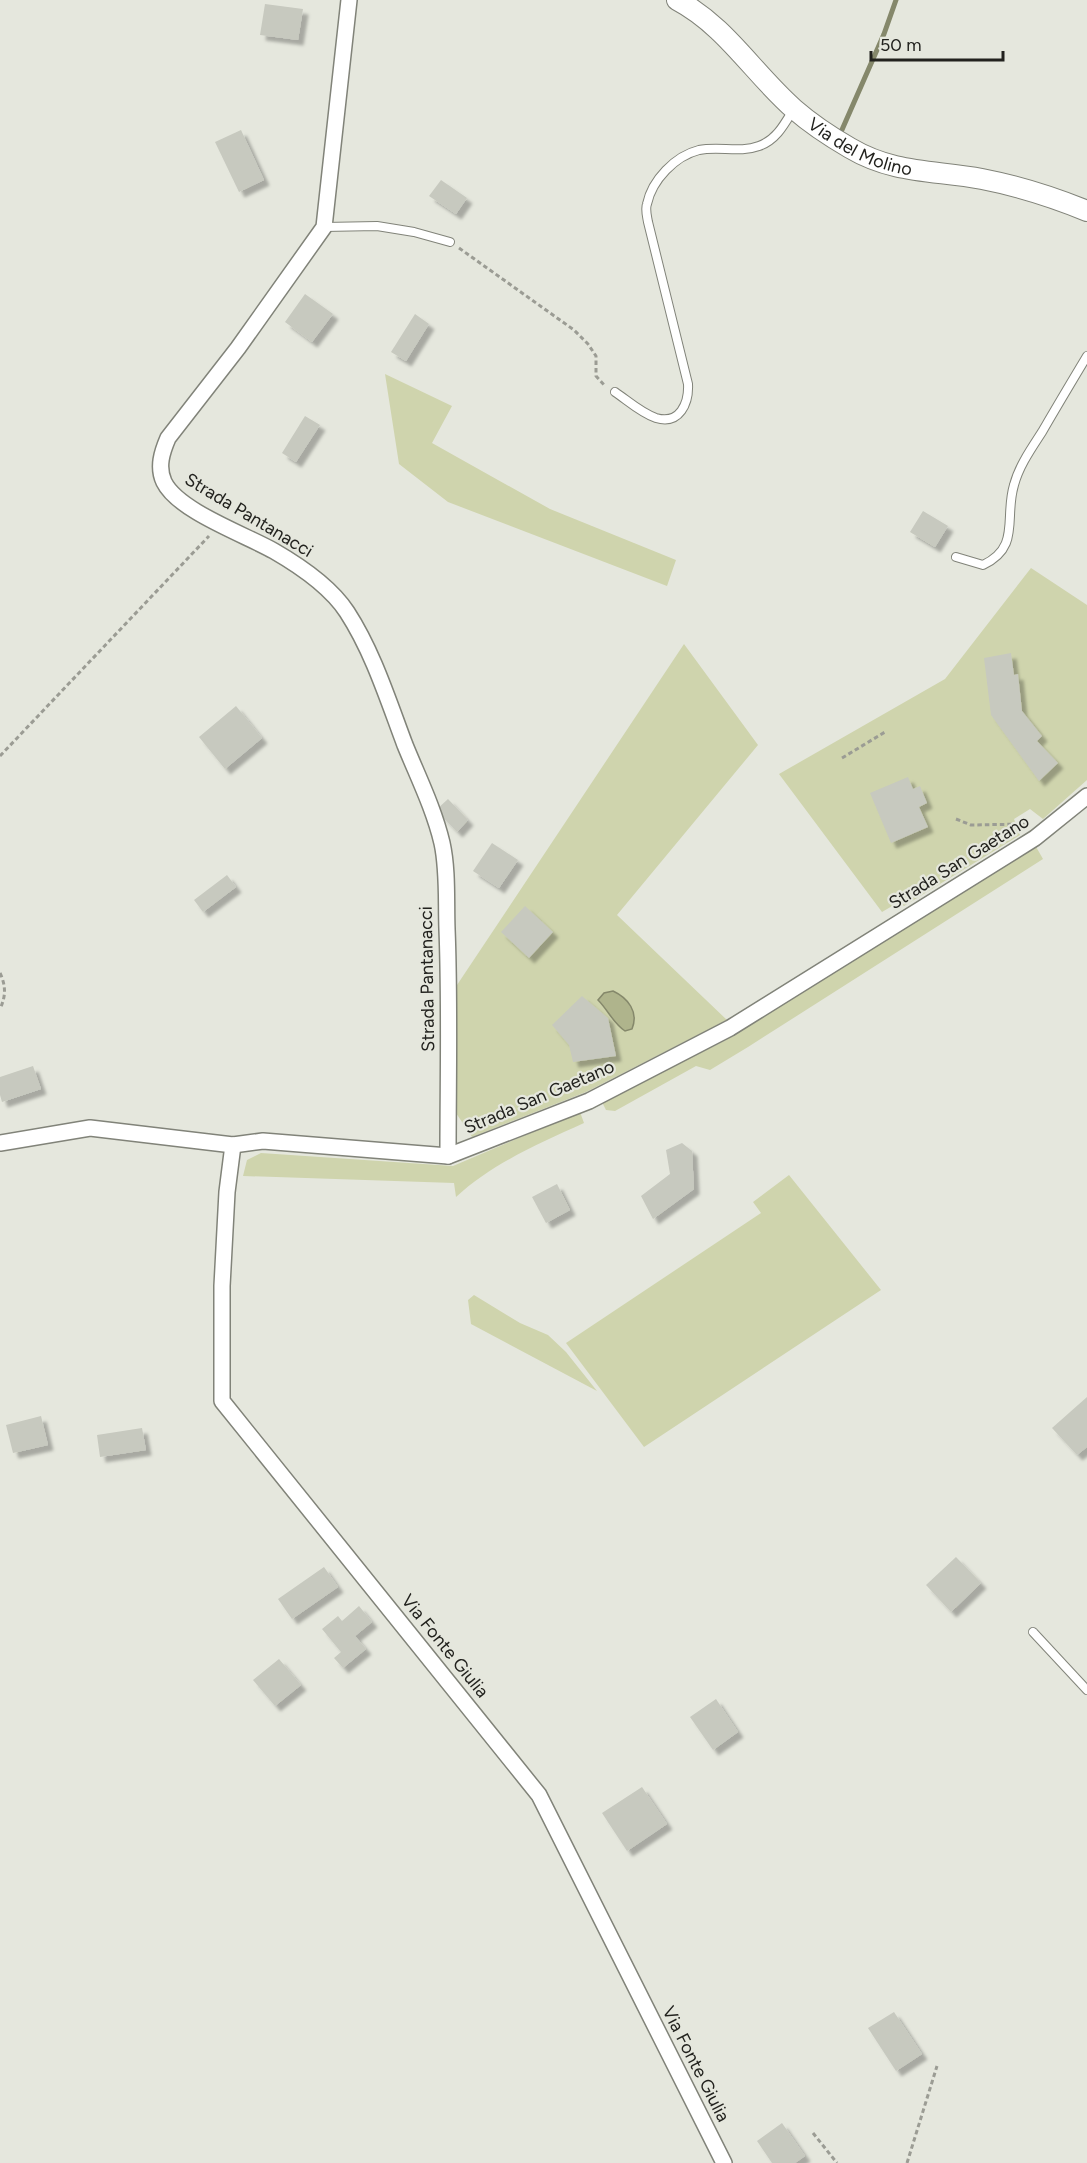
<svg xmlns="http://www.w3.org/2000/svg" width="1087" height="2163" font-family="Figtree,sans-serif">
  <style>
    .green { fill: #cfd4ad }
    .water { fill: #afb48c; stroke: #85886b; stroke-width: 1.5 }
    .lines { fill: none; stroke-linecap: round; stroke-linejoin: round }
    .stream { stroke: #85886b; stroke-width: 5 }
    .building { fill: #c7c9bf; filter: url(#shadow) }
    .service-casing { stroke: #818379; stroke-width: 10 }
    .minor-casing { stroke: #818379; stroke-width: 18 }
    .tertiary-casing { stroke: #818379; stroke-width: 22 }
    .path { stroke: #9b9c94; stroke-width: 3; stroke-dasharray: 4.5 3; stroke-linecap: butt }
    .service { stroke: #fff; stroke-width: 8 }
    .minor { stroke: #fff; stroke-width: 15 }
    .tertiary { stroke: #fff; stroke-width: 20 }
    .labels { text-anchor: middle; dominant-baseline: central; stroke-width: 4.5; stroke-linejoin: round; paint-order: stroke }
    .street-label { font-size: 18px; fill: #22221e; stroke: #e5e7dd }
  </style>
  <defs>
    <filter id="shadow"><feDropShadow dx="5.5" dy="5.5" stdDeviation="1.5" flood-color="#0004"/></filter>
  </defs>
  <rect width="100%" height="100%" fill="#e5e7dd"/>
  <!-- green -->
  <g class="green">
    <polygon points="385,374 452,406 432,443 550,509 676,560 667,586 448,502 399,464"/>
    <polygon points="1031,568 1087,605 1087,780 1043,819 1030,809 1014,819 1020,835 904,906 899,902 882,912 779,774 945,679"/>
    <polygon points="684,644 758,745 617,915 727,1020 586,1092 472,1137 454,1110 457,985"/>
    <polygon points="1035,845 1043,859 748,1047 710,1070 696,1066 615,1111 606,1110 602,1102 726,1040"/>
    <path d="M580 1112 584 1123C538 1144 493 1163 456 1197L454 1183 243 1176 247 1160 261 1153 453 1166Z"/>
    <polygon points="789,1175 881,1290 644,1447 566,1343 761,1213 753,1202"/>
    <polygon points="474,1295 520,1323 548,1335 566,1352 597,1391 471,1324 468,1300"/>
  </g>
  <!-- water -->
  <path class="water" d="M613 991C628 998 639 1012 632 1029L625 1031C613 1023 608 1010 598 1000L604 993Z"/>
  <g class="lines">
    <!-- stream -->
    <polyline class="stream" points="841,132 884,34 896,0"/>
  </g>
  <!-- building -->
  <g class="building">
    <polygon points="265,4 303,9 298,40 260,35"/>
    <polygon points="241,130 264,180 239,192 215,142"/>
    <polygon points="441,180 467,198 456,214 429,196"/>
    <polygon points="305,294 333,314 312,342 285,322"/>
    <polygon points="415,314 429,324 406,361 391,352"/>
    <polygon points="305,416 320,425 296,462 282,453"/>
    <polygon points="923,511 948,526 935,547 910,532"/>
    <polygon points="1011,653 1014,675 1018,674 1022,711 1042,736 1037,741 1058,763 1039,781 991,715 984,658"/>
    <polygon points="236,706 262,738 225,769 199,737"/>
    <polygon points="908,777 913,789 920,786 927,803 919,807 928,827 891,843 870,793"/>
    <polygon points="448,799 468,820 457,832 436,810"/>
    <polygon points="492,843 518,860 499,888 473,871"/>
    <polygon points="227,875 236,887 203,912 194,900"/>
    <polygon points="525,906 553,932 529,958 501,932"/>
    <polygon points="582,996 608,1018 616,1056 573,1062 569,1045 552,1025"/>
    <polygon points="33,1066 41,1089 2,1102 0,1095 0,1077"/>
    <polygon points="682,1143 692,1151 694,1189 653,1219 641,1196 670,1174 666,1150"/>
    <polygon points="557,1184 570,1210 546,1223 532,1197"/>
    <polygon points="1087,1397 1087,1447 1077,1455 1052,1428"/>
    <polygon points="41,1416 48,1445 13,1453 6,1425"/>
    <polygon points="142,1428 146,1450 100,1457 97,1435"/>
    <polygon points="956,1557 981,1583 951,1612 926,1585"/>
    <polygon points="324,1567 338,1587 292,1619 278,1599"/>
    <polygon points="359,1606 372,1622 355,1636 366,1649 343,1668 334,1658 341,1652 322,1629 338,1616 342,1621"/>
    <polygon points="279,1659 301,1685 275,1706 253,1680"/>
    <polygon points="716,1699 738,1732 713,1750 690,1717"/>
    <polygon points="642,1787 667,1824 627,1851 602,1813"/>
    <polygon points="894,2012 922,2054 896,2071 868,2028"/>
    <polygon points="782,2123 805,2156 795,2163 772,2163 757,2141"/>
  </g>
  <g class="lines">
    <defs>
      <g id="service">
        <polyline points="324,227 377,226 414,232 450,242"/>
        <path d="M615 392C627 400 641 413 656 418 680 425 689 403 688 384L648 222C647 216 645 209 647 204 652 180 675 156 699 150 719 146 740 153 759 146 776 140 784 125 793 110"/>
        <path d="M956 557 983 565C1021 547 1004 518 1014 485 1019 466 1031 449 1042 432 1057 406 1072 381 1087 356"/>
        <polyline points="1033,1632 1087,1690"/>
      </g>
      <g id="minor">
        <path d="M349 0 324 227 238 348 168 438C162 452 157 467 164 482 178 511 246 535 274 551 300 566 330 586 347 612 373 652 388 700 405 745 418 777 434 809 442 843 448 870 446 901 447 929 450 1004 448 1080 448 1156"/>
        <polyline points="0,1143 90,1128 233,1145 263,1141 448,1156 589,1101 730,1028 1035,838 1087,796"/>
        <polyline points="233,1145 227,1192 222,1286 222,1401 539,1795 724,2163"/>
      </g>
      <g id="tertiary">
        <path id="s1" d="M677 0C726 26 753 73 794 109 810 123 831 137 850 148 894 174 934 170 982 179 1018 186 1053 197 1087 211"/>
      </g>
    </defs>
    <!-- service casing -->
    <use href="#service" class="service-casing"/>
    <!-- minor casing -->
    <use href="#minor" class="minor-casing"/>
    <!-- tertiary casing -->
    <use href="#tertiary" class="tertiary-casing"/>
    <!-- path -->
    <g class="path">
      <polyline points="459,248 574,330 588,344 596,356 596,376 605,386"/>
      <polyline points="0,756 209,536"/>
      <polyline points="842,758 885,732"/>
      <polyline points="956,819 971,825 1026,824"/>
      <path d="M0 973C6 986 6 996 0 1009"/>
      <polyline points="813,2133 837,2163"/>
      <polyline points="907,2163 937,2066"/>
    </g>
    <!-- service -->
    <use href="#service" class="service"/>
    <!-- minor -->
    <use href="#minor" class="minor"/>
    <!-- tertiary -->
    <use href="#tertiary" class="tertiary"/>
  </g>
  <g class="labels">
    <!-- street labels -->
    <g class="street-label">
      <text stroke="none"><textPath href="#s1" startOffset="238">Via del Molino</textPath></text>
      <text transform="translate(249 515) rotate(31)">Strada Pantanacci</text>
      <text transform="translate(959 862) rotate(-32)">Strada San Gaetano</text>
      <text transform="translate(427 979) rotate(-91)">Strada Pantanacci</text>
      <text transform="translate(539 1097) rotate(-23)">Strada San Gaetano</text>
      <text transform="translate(445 1646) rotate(51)">Via Fonte Giulia</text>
      <text transform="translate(696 2064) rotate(63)">Via Fonte Giulia</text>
    </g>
  </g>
  <!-- scale -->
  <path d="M871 51v9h132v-9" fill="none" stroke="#22221e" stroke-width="3"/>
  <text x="880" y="51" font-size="18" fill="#22221e" stroke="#e5e7dd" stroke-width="4.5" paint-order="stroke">50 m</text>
</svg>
